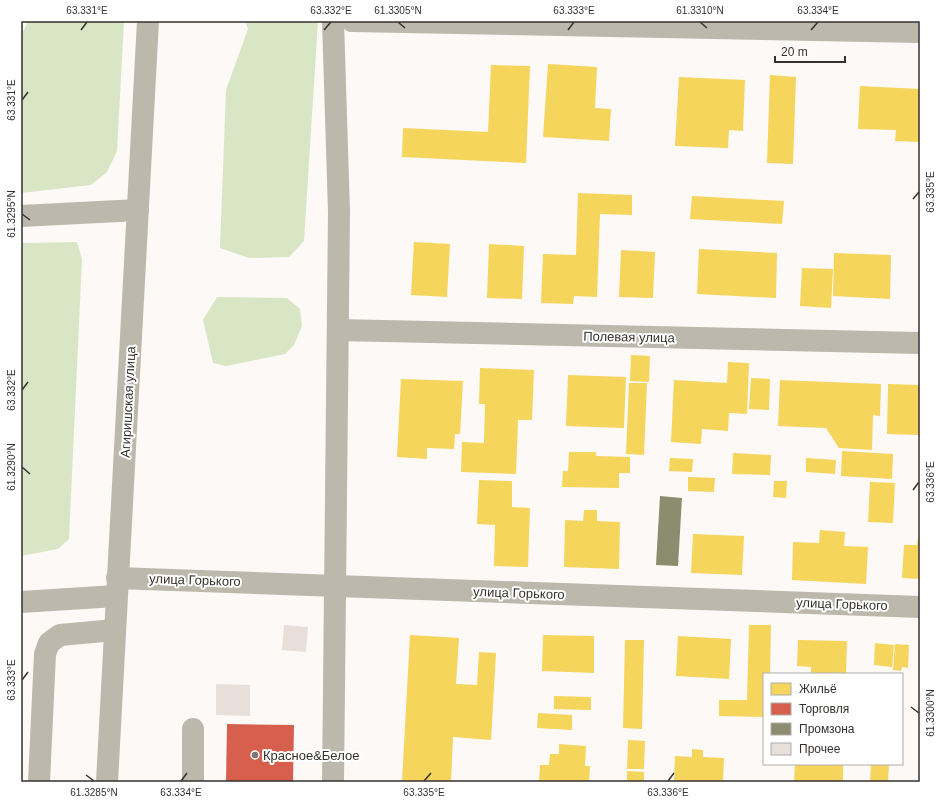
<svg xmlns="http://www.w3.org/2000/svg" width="941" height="803" font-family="Helvetica,sans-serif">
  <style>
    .green { fill: #d9e6c6 }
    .homes { fill: #f6d55c }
    .shops { fill: #d6604d }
    .industry { fill: #8c8c6e }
    .building { fill: #e8deda }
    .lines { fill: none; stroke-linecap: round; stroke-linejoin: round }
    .minor { stroke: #bcb8ab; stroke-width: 22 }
    .ticks { fill: none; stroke: #34312f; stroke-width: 1.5 }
    .poi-dot { fill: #7a7775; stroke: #fff; stroke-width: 1.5 }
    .labels { text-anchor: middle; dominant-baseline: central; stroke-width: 4; stroke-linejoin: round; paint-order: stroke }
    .street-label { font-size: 13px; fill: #34312f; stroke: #fff }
    .poi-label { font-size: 13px; fill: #34312f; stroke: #fff; text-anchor: start }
    .neatline { fill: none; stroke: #34312f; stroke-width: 1.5 }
    .ticks-label { font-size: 10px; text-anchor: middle; fill: #34312f }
  </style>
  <rect width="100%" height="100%" fill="#fdf9f7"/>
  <!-- green -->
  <g class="green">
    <polygon points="28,21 124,21 117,151 107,172 91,185 21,193 21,36"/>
    <polygon points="245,21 318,21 304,241 289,257 249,258 220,248 226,90 248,29"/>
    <polygon points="77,242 82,259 69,539 58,549 21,556 21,243"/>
    <polygon points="217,297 287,298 300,309 302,326 294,345 285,354 226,366 213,363 203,320"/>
  </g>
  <!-- homes -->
  <g class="homes">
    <polygon points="548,64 597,67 595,108 611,109 609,141 543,137"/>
    <polygon points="491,65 530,66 526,163 402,157 403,128 488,132"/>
    <polygon points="770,75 796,77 793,164 767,163"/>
    <polygon points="679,77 745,80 743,131 729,130 728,148 675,146"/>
    <polygon points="860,86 920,89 920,142 895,141 896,130 858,129"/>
    <polygon points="578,193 632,195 632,215 600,214 597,297 574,296 573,304 541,303 543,254 576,255"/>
    <polygon points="692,196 784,201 782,224 690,219"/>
    <polygon points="414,242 450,244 447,297 411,295"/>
    <polygon points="489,244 524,246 522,299 487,298"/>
    <polygon points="699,249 777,253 776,298 697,294"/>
    <polygon points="621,250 655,252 653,298 619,297"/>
    <polygon points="834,253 891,255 890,299 833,296"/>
    <polygon points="802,268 833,269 831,308 800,306"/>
    <polygon points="631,355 650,356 649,382 630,381"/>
    <polygon points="728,362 749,363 747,414 729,413 728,431 702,429 701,444 671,442 674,380 727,383"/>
    <polygon points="480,368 534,370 532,420 518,420 516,474 461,472 462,442 484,443 485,404 479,404"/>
    <polygon points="568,375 626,377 624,428 566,426"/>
    <polygon points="751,378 770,379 769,410 749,409"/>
    <polygon points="401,379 463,381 460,434 455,434 454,449 427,448 427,459 397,457"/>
    <polygon points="780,380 881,384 880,416 873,415 872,450 839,448 826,428 778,426"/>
    <polygon points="629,383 647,383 644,455 626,454"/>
    <polygon points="888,384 920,385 920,435 887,434"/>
    <polygon points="842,451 893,454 892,479 841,476"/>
    <polygon points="569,452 596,452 596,456 630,457 630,473 619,473 619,488 562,487 563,471 568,471"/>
    <polygon points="733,453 771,455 770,475 732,474"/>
    <polygon points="670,458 693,459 692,472 669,471"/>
    <polygon points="806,458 836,460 835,474 806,472"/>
    <polygon points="688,477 715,478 714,492 688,491"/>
    <polygon points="479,480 512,481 512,507 530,508 528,567 494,566 495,525 477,524"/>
    <polygon points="774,481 787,481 786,498 773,497"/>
    <polygon points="870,482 895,483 893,523 868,522"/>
    <polygon points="584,510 597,510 597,521 620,522 619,569 564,567 565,520 583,521"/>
    <polygon points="820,530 845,532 844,546 868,547 866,584 792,580 793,542 819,543"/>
    <polygon points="693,534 744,536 742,575 691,573"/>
    <polygon points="918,538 920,538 920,579 902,578 904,545 917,545"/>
    <polygon points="749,625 771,625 770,674 764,674 764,717 719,716 719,700 747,700"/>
    <polygon points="410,635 459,638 456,684 477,685 479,652 496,653 491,740 453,737 451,782 402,782"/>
    <polygon points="543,635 594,636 594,673 542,671"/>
    <polygon points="678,636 731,639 729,679 676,676"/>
    <polygon points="625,640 644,640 642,729 623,728"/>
    <polygon points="798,640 847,641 846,674 811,674 811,667 797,666"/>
    <polygon points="875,643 894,645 892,667 874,665"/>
    <polygon points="895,644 909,645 908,668 902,667 901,671 893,670"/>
    <polygon points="554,696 591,697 591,710 554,709"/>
    <polygon points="538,713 572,715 572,730 537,728"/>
    <polygon points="628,740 645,741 644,769 627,769"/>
    <polygon points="559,744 586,746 585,766 590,766 589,782 539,782 540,765 549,765 550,754 559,754"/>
    <polygon points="692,749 703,750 703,757 724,758 723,782 674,782 675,756 692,757"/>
    <polygon points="795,764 843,764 843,782 794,782"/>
    <polygon points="871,764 889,764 888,782 870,782"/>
    <polygon points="627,771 644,772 644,782 627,782"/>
  </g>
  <!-- shops -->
  <polygon class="shops" points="227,724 294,725 293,782 226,782"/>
  <!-- industry -->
  <polygon class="industry" points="660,496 682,498 678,566 656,565"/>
  <!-- building -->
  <g class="building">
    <polygon points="284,625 308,627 306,652 282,650"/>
    <polygon points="216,684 250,685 250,716 216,715"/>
  </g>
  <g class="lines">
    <!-- minor -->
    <g class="minor">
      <polyline points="352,21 920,32"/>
      <polyline points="21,216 138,210"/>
      <polyline points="338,330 920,343"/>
      <polyline points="117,578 920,607"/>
      <polyline points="21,602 116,596"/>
      <polyline points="193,729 193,782"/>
      <polyline points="39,782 45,654 49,643 60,635 115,630"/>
      <polyline points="107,782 148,21"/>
      <polyline points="333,782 339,212 333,21"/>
    </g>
  </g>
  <!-- ticks -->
  <path class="ticks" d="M398 22 405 28M700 22 707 28M81 30 87 22M324 30 331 22M568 30 574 22M811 30 818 22M22 100 28 92M913 199 919 192M22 214 30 220M22 390 28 382M22 467 30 474M913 490 919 482M22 680 28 672M911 707 919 713M86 775 94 781M181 781 187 773M424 781 431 773M668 781 674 773"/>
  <!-- markers -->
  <circle class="poi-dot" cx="255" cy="755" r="4"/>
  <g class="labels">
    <!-- street labels -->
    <g class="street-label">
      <text transform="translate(629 337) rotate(1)">Полевая улица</text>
      <text transform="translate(128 402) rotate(-87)">Агиришская улица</text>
      <text transform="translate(195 580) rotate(2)">улица Горького</text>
      <text transform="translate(519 593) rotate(2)">улица Горького</text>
      <text transform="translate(842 604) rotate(2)">улица Горького</text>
    </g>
    <!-- poi labels -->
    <g class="poi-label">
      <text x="263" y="755">Красное&amp;Белое</text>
    </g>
  </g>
  <!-- border -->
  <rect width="941" height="803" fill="none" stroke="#ffffff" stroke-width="44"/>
  <!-- legend -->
  <rect x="763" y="673" width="140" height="92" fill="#ffffff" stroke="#aeadac"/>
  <rect x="771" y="683" width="20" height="12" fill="#f6d55c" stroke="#aeadac"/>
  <text x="799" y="693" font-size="12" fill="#34312f">Жильё</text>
  <rect x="771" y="703" width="20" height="12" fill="#d6604d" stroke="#aeadac"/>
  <text x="799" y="713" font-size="12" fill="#34312f">Торговля</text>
  <rect x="771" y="723" width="20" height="12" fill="#8c8c6e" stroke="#aeadac"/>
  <text x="799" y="733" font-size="12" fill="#34312f">Промзона</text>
  <rect x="771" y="743" width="20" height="12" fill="#e8deda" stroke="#aeadac"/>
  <text x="799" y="753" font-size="12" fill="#34312f">Прочее</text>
  <!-- scale -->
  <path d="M775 56v6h70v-6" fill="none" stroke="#34312f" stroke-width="2"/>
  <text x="781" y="56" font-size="12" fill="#34312f" stroke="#ffffff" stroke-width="3" paint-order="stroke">20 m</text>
  <rect x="22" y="22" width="897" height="759" class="neatline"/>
  <g class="ticks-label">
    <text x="87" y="14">63.331°E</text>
    <text x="331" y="14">63.332°E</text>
    <text x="398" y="14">61.3305°N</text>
    <text x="574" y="14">63.333°E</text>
    <text x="700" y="14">61.3310°N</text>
    <text x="818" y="14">63.334°E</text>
    <text transform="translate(11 100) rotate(-90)" y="4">63.331°E</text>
    <text transform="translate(930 192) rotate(-90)" y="4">63.335°E</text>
    <text transform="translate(11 214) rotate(-90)" y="4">61.3295°N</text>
    <text transform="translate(11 390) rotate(-90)" y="4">63.332°E</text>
    <text transform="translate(11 467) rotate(-90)" y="4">61.3290°N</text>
    <text transform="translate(930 482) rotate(-90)" y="4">63.336°E</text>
    <text transform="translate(11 680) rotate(-90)" y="4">63.333°E</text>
    <text transform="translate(930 713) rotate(-90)" y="4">61.3300°N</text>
    <text x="94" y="796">61.3285°N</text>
    <text x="181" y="796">63.334°E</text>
    <text x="424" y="796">63.335°E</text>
    <text x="668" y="796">63.336°E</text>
  </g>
</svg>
